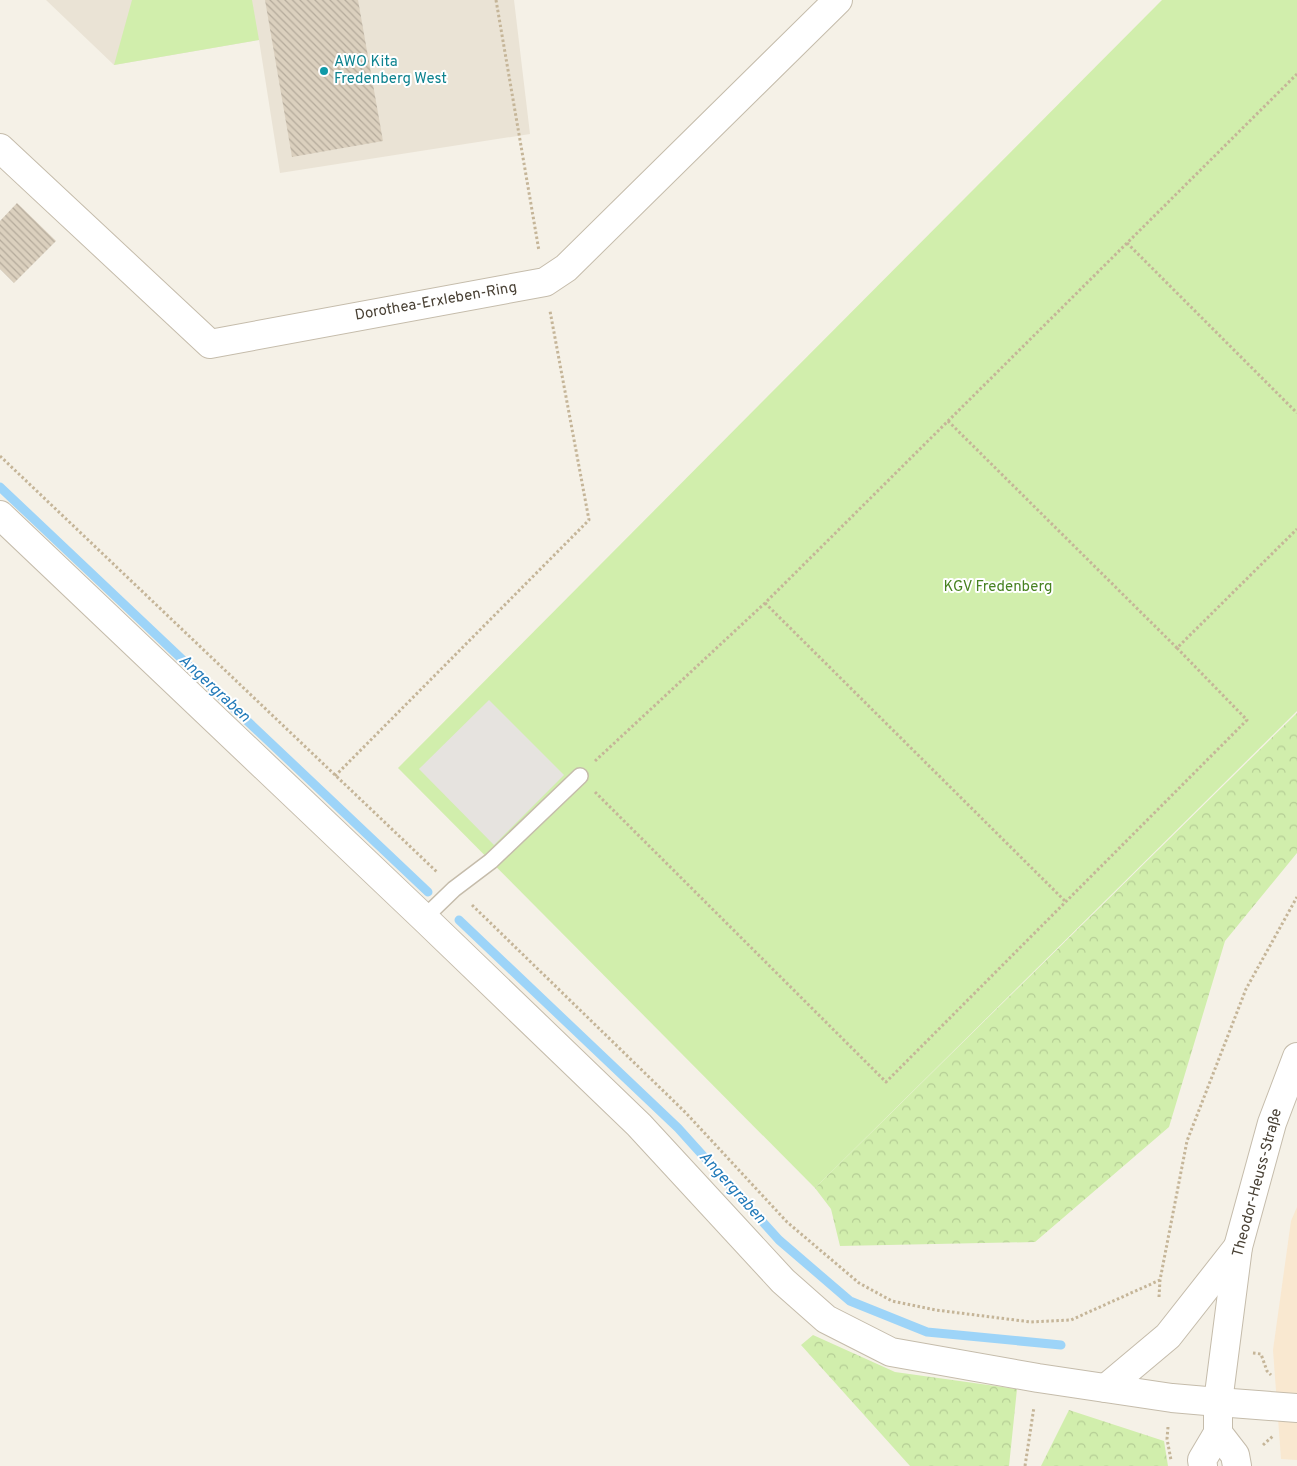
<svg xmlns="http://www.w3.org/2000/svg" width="1297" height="1466" font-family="Overpass,sans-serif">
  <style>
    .residential { fill: #eae3d5 }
    .commercial { fill: #f9e8d0 }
    .green { fill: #d1eeac }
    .forest { fill: url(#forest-crowns) }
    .parking { fill: #e6e3df }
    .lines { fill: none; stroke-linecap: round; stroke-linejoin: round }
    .stream { stroke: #9dd4f8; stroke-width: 9 }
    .building { fill: url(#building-back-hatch) }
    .service-casing { stroke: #c5bcab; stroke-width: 18 }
    .minor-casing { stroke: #c5bcab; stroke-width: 30 }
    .tertiary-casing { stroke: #c5bcab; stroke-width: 30 }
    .path { stroke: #c5b598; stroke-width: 3; stroke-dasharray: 2.5 2.5; stroke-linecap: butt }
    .service { stroke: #fff; stroke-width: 15 }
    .minor { stroke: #fff; stroke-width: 28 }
    .tertiary { stroke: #fff; stroke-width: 28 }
    .culture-dot { fill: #0f9aa8; stroke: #fff; stroke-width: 2 }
    .labels { text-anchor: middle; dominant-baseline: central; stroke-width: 4; stroke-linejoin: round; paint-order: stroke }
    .culture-label { font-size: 15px; fill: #0d838f; stroke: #fff; text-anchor: start }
    .street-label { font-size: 15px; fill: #494135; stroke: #fff }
    .park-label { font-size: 15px; fill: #478221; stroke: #fff }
    .water-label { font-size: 16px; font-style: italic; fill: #217ab9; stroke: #fff }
  </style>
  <defs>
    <pattern id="forest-crowns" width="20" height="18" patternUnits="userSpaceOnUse" patternTransform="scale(1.25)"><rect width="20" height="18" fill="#d1eeac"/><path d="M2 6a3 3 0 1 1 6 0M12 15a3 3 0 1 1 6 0" fill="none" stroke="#b5cd95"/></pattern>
    <pattern id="building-back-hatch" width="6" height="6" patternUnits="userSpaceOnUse" patternTransform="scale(1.25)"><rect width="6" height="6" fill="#dbd0be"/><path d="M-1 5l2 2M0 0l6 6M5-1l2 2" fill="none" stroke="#b4aa9b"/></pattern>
  </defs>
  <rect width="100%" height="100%" fill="#f5f1e7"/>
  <!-- residential -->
  <polygon class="residential" points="46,0 514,0 530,134 280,173 259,40 114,65"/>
  <!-- commercial -->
  <polygon class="commercial" points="1297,1207 1297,1460 1281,1459 1273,1350 1291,1221"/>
  <!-- green -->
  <g class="green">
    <polygon points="132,0 252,0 259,40 114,65"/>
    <polygon points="1162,0 1297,0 1297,711 815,1188 398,768"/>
  </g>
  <!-- forest -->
  <g class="forest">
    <polygon points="1297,713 1297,853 1225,941 1169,1127 1035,1242 840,1246 831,1209 815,1188"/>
    <polygon points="813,1335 895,1372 1017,1389 1009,1466 910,1466 801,1345"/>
    <polygon points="1069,1410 1164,1441 1168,1466 1041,1466"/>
  </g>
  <!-- parking -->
  <polygon class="parking" points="489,700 564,775 494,845 419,769"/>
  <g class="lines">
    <!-- stream -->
    <g class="stream">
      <polyline points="0,487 428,892"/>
      <polyline points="459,920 678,1128 779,1240 850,1301 927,1332 1061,1345"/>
    </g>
  </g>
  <!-- building -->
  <g class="building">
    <polygon points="265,0 358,0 383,141 292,157"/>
    <polygon points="17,203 56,241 14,283 0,269 0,221"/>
  </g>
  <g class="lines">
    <defs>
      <polyline id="service" points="424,918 454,889 491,861 580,776"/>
      <g id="minor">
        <polyline points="0,148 210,344 545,282 566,268 838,0"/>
        <polyline points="1218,1402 1297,1408"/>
      </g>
      <g id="tertiary">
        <polyline points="0,515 424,918 639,1125 783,1281 826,1319 891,1352 1038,1378 1172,1398 1218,1402"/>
        <polyline points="1106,1388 1168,1336 1238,1247"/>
        <polyline points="1218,1433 1235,1455 1237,1466"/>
        <polyline points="1203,1466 1202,1460 1218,1433 1218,1402 1238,1247 1272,1123 1297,1057"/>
      </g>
    </defs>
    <!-- service casing -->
    <use href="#service" class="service-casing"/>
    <!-- minor casing -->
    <use href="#minor" class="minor-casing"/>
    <!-- tertiary casing -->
    <use href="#tertiary" class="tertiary-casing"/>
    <!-- path -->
    <g class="path">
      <polyline points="496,0 539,251"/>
      <polyline points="1127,243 1297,413"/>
      <polyline points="948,421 1177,648"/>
      <polyline points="0,456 438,873"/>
      <polyline points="765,603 1066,902"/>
      <polyline points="595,761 765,603 1297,74"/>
      <polyline points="335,776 589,520 550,311"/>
      <polyline points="595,792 886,1082 1247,720 1177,648 1297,529"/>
      <polyline points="472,905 686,1113 787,1222 859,1283 892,1301 936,1310 1031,1322 1071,1320 1160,1280"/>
      <polyline points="1159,1297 1160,1280 1187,1141 1246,989 1297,897"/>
      <polyline points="1253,1353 1261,1354 1267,1371 1271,1375"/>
      <polyline points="1168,1427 1167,1439 1171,1460"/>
      <polyline points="1263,1445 1273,1436"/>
      <polyline points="1025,1466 1034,1407"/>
    </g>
    <!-- service -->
    <use href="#service" class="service"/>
    <!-- minor -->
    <use href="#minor" class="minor"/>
    <!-- tertiary -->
    <use href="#tertiary" class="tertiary"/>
  </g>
  <!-- markers -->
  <circle class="culture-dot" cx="324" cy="71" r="5"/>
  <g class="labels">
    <!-- culture labels -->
    <g class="culture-label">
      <text x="334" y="62">AWO Kita<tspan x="334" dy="17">Fredenberg West</tspan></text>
    </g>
    <!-- street labels -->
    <g class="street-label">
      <text transform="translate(436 302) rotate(-10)">Dorothea-Erxleben-Ring</text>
      <text transform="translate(1258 1183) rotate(-75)">Theodor-Heuss-Straße</text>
    </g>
    <!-- park labels -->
    <g class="park-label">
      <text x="998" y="587">KGV Fredenberg</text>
    </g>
    <!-- water labels -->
    <g class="water-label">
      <text transform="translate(214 689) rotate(43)">Angergraben</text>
      <text transform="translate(732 1188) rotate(48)">Angergraben</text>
    </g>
  </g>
</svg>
